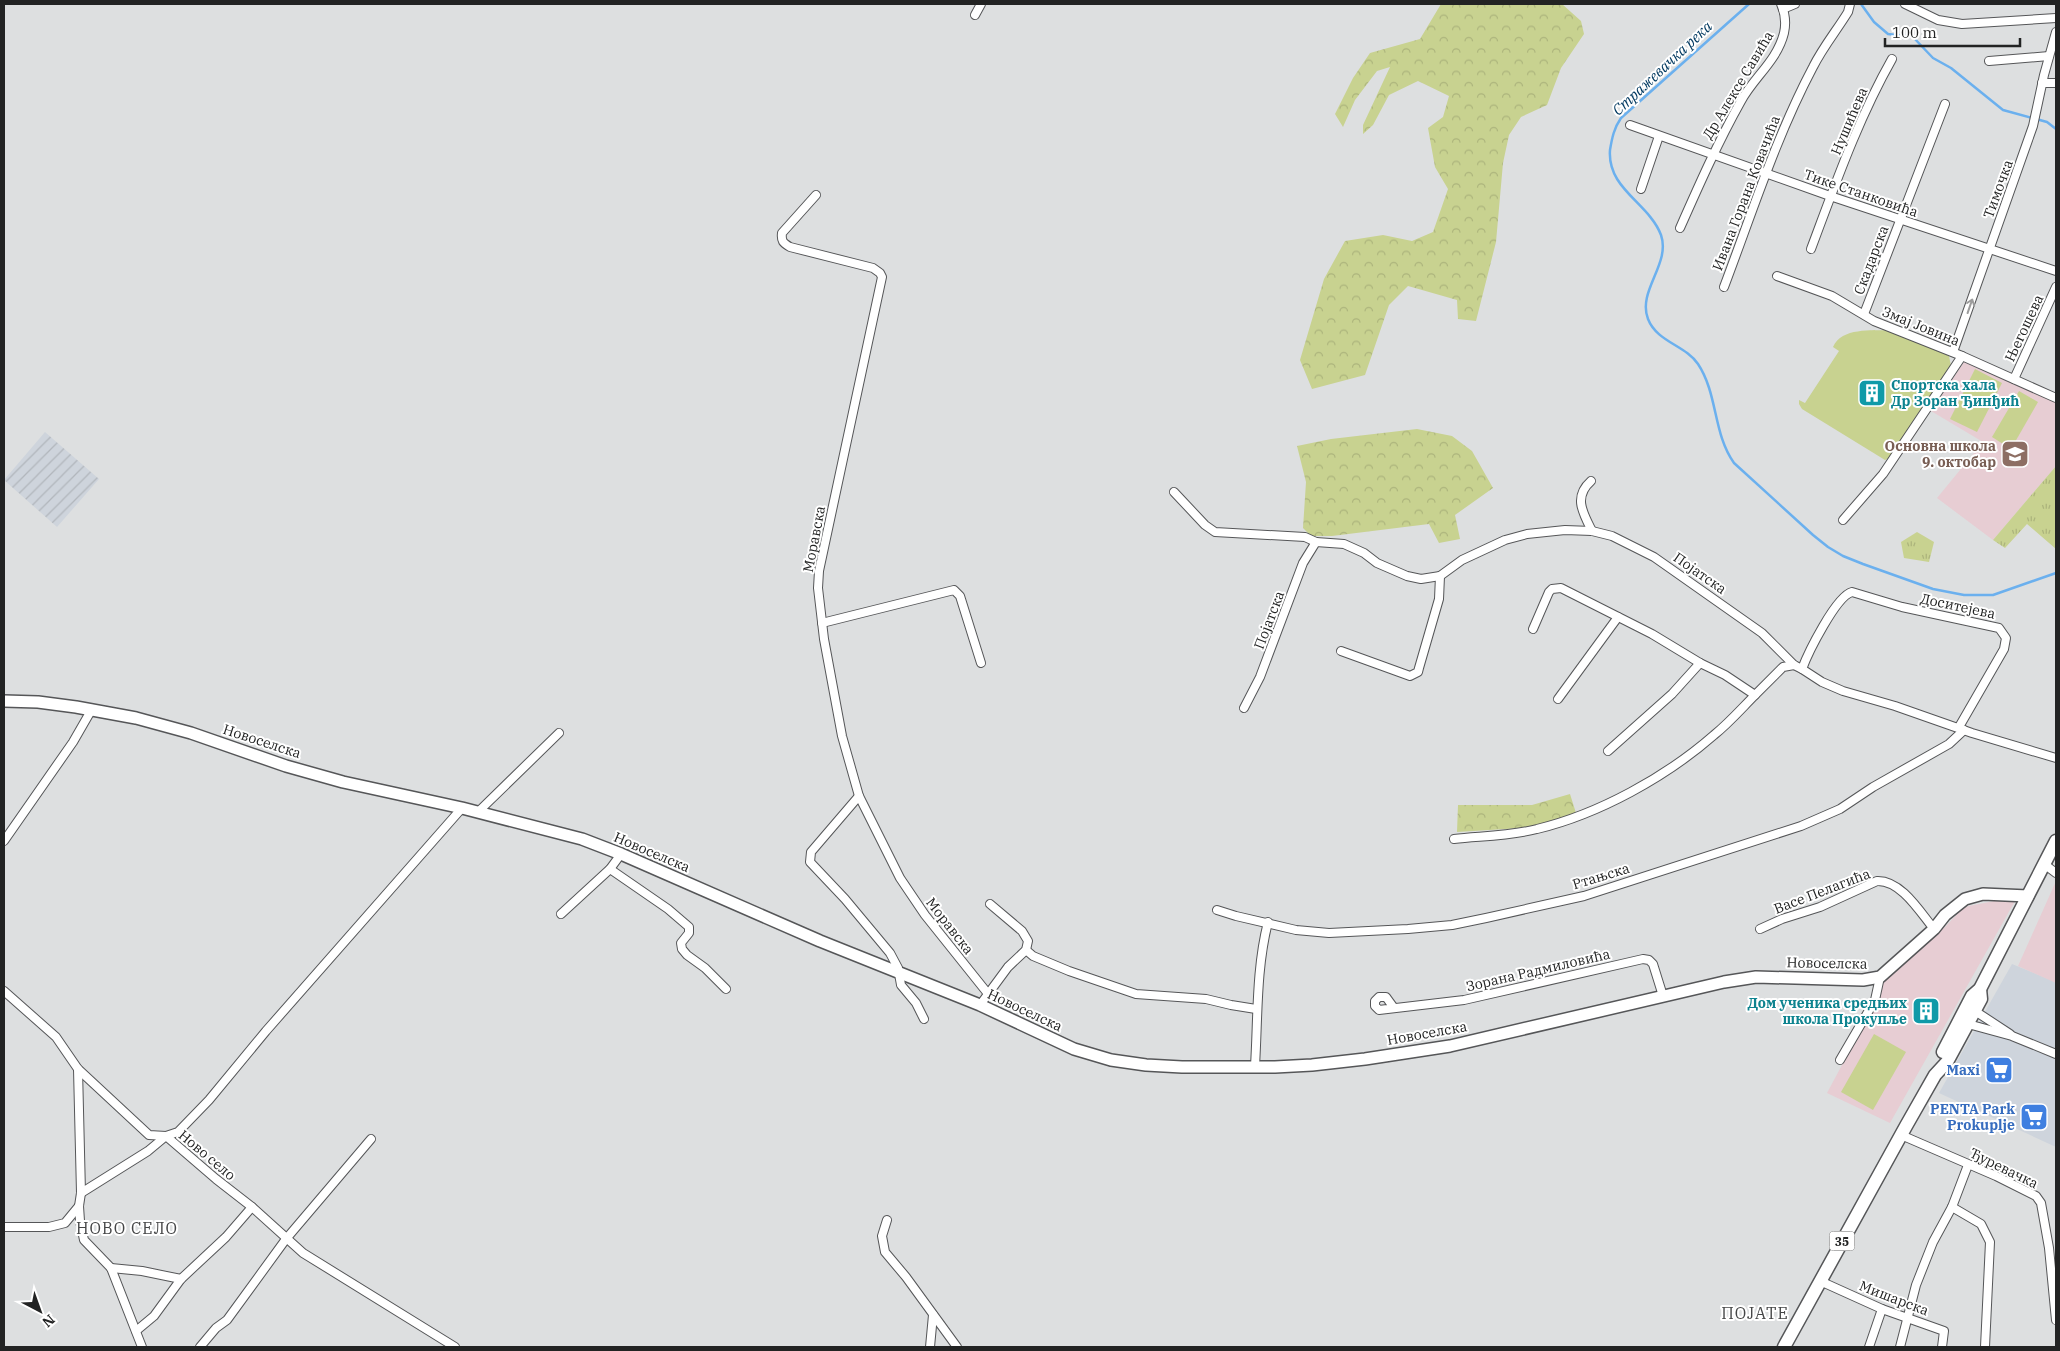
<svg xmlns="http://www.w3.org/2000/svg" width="2060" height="1351" font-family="'IBM Plex Serif',serif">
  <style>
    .built { fill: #ced4dc }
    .industrial { fill: url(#industrial-furrows) }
    .education { fill: #e7cdd3 }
    .grass { fill: url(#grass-tufts) }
    .forest { fill: url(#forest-crowns) }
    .pitch { fill: #c8d290 }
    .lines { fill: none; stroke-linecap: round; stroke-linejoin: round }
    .stream { stroke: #6bb0ee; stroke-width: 2.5 }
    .street-casing { stroke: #555658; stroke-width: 10 }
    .secondary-casing { stroke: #555658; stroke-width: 14 }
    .primary-casing { stroke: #555658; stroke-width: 15 }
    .street { stroke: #fff; stroke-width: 8 }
    .secondary { stroke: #fff; stroke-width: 11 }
    .primary { stroke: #fff; stroke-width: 12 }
    .oneway { stroke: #9c9c9c }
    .labels { text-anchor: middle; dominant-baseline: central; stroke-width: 4; stroke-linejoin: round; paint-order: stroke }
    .shield { fill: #fff; stroke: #646565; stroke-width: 1 }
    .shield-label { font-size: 12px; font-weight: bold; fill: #222323 }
    .street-label { font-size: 14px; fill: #222323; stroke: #fff }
    .culture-label { font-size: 14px; font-weight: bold; fill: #0d838f; stroke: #fff; text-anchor: start }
    .education-label { font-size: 14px; font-weight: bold; fill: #785e54; stroke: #fff; text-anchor: end }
    .shop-label { font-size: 14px; font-weight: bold; fill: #366cbe; stroke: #fff; text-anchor: end }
    .water-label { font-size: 15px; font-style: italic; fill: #033a61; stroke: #fff }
    .quarter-label { font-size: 16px; letter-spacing: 1px; fill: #444546; stroke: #fff }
  </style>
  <defs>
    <pattern id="industrial-furrows" width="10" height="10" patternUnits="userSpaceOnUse" patternTransform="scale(1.25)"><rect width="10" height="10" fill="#ced4dc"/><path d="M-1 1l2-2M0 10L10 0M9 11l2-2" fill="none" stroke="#b1b6bc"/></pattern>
    <pattern id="grass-tufts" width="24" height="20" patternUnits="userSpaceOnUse" patternTransform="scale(1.25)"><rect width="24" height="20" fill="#c8d290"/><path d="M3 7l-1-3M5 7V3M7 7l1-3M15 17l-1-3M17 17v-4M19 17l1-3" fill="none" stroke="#acb47c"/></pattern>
    <pattern id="forest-crowns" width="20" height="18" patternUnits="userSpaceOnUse" patternTransform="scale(1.25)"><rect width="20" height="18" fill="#c8d290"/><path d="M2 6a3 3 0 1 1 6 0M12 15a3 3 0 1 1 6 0" fill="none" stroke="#acb47c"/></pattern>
  </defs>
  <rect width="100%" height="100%" fill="#dddfe0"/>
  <!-- built -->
  <polygon class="built" points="2012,964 2056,982 2056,1147 1939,1093"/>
  <!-- industrial -->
  <polygon class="industrial" points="45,432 99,479 57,527 4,480"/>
  <!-- education -->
  <g class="education">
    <polygon points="1964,362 2056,402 2056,466 1993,540 1937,498 1983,442 1931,411"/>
    <polygon points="2056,881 2056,983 2018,966"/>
    <polygon points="2004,899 2015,901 1890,1123 1827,1093 1872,1009 1882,981 1946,926 1964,907"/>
  </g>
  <!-- grass -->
  <g class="grass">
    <polygon points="2056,466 2056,549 2027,524 2005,548 1993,540"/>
    <polygon points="1917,532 1934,542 1929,562 1904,558 1901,542"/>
  </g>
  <!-- forest -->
  <g class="forest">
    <polygon points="1441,4 1562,4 1581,21 1584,34 1561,68 1547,105 1521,117 1509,135 1503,163 1496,242 1476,321 1458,319 1457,300 1408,286 1389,305 1365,375 1312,389 1300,360 1324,279 1345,241 1383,235 1412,241 1433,232 1448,189 1435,167 1428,128 1443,117 1449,96 1418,81 1389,95 1373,125 1363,134 1363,125 1390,67 1377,71 1355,100 1343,127 1335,114 1353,78 1370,53 1420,39"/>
    <polygon points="1417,429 1452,436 1472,451 1493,488 1455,515 1460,539 1439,543 1429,524 1332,536 1311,536 1303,528 1306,482 1297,446 1331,439"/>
    <polygon points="1570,794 1576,813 1536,827 1457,832 1458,805 1532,805"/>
  </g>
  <!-- pitch -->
  <g class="pitch">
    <path d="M1890 330 1949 356 1951 366 1892 457 1885 460 1802 409 1799 404V400L1805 403 1839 351 1833 347C1842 327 1871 331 1890 330Z"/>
    <polygon points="1975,369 2002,383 1977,432 1950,419"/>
    <polygon points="2019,391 2038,402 2011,449 1992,437"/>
    <polygon points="1874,1034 1906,1052 1873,1110 1841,1092"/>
  </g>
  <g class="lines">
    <!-- stream -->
    <g class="stream">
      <path d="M1749 4 1621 118C1614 128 1612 138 1610 150 1607 189 1649 203 1661 235 1671 264 1637 291 1648 319 1657 342 1685 345 1698 364 1718 394 1713 434 1734 463L1813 535 1828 547 1843 556 1863 564 1933 589 1964 595H1993L2056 573"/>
      <polyline points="1861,4 1874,22 1888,34 1913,37 1933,58 1951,68 2003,110 2047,122 2056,129"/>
    </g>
    <defs>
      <g id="street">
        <polyline points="1905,4 1938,20 1962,24 2056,18"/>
        <polyline points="1783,9 1795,4"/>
        <polyline points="975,15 981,4"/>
        <polyline points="1989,61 2049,56"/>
        <polyline points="2042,83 2056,83"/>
        <polyline points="1630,125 1830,196 2056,271"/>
        <polyline points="1641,189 1659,136"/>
        <path d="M816 195 782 233C781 241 783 243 790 247L873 268 880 273 882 277 819 571 818 588 824 639 842 736 859 796 900 878 925 915 989 995"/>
        <path d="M1680 228C1699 185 1718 142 1741 101 1754 77 1777 61 1784 33 1786 24 1785 13 1781 4"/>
        <path d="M1811 249C1835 185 1858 119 1892 59"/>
        <polyline points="1777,276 1832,296 1874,321 1962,356 2056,398"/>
        <path d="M1724 287C1752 213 1776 137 1813 67 1823 47 1837 30 1848 12L1850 4"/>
        <polyline points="1864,314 1945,104"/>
        <polyline points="1953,352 2033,126 2044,75 2056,32"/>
        <polyline points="2014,379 2056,287"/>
        <path d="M1591 481C1573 497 1583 513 1592 531"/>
        <polyline points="1174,492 1205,525 1215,532 1305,537 1316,542"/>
        <polyline points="1843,520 1883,474 1962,356"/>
        <polyline points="822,623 954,590 960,596 981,663"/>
        <polyline points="1533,629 1549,592 1552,589 1561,588 1652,634 1700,663 1725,675 1755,695 1783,667 1794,665"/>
        <polyline points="1341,651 1410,676 1418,672 1419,668 1439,599 1440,576"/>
        <path d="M1802 669C1808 653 1836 596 1852 592L1902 607 1999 628 2006 638 2004 649 1959 727"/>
        <polyline points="1558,699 1618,617"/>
        <polyline points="1244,708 1260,677 1303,563 1316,542 1344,544 1364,553 1377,563 1407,576 1421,579 1440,576 1462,560 1505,540 1527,534 1565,530 1592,531 1612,536 1654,557 1762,633 1794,665 1802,669 1822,682 1843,691 1895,706 1972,733 2056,758"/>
        <polyline points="1608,751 1672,694 1700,663"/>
        <polyline points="859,796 811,852 810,862 845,899 890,953 898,968 901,985 916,1003 924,1019"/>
        <polyline points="478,812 559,733"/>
        <path d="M1454 839C1481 836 1511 836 1537 829 1599 814 1666 777 1714 735 1729 723 1742 708 1755 695"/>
        <polyline points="4,841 73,742 92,709"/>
        <polyline points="2044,864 2056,873"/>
        <polyline points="610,869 668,909 689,927 689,933 681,943 682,949 687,955 705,968 726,989"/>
        <polyline points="1217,910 1236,916 1296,930 1329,933 1408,929 1452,925 1486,918 1584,896 1801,826 1840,809 1873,787 1949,744 1964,730"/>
        <polyline points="561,914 610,869 621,854"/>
        <path d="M1760 929 1782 919 1820 907 1877 881C1901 880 1920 912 1934 929"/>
        <polyline points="1026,950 1033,956 1069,971 1136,994 1206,999 1231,1005 1256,1009"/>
        <polyline points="4,991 56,1037 78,1069 149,1135 166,1136 216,1179 252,1207 303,1253 455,1347"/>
        <polyline points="980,1005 1008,967 1026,950 1028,941 1022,931 990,904"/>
        <polyline points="1394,1008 1386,997 1379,997 1375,1001 1375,1006 1379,1010 1464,1000 1643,959 1649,960 1653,964 1663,996"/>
        <polyline points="1975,1011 2010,1034"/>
        <polyline points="1968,1024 2012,1036 2056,1054"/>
        <polyline points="1840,1060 1875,1000 1880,977"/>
        <path d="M1255 1066C1258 1018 1256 969 1268 922"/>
        <polyline points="78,1069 81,1193 79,1206 80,1221 84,1240 111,1268 142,1347"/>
        <polyline points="1901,1135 1996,1176 2036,1196 2041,1203 2049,1248 2056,1320"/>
        <polyline points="81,1193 148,1151 166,1136 178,1132 209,1100 266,1031 462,808"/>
        <polyline points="1952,1207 1981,1224 1990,1242 1985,1347"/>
        <polyline points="887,1220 882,1236 885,1252 906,1277 957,1347"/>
        <polyline points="4,1227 49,1227 65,1223 79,1206"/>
        <polyline points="111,1268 142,1271 181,1279"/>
        <polyline points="1820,1281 1882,1309 1944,1331 1942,1347"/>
        <polyline points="136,1331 154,1316 181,1279 226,1237 252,1207"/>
        <polyline points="200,1347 216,1328 227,1320 286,1239 371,1139"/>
        <polyline points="930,1347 933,1315"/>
        <polyline points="1869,1347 1882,1309"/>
        <polyline points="1900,1347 1916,1285 1933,1242 1952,1207 1968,1165"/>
      </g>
      <polyline id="secondary" points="4,701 38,702 76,707 136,718 191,733 286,766 343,782 462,808 582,839 621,854 820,941 980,1005 1074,1049 1111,1060 1146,1065 1182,1067 1275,1067 1312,1065 1365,1059 1450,1046 1724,982 1756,977 1863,980 1880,977 1934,929 1945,915 1965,899 1983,894 2028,896"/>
      <g id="primary">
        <polyline points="1943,1052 1972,996 1980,989 2056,841"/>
        <polyline points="1784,1347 1906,1126 1935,1075 1947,1062 1981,999 1980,989"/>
      </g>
    </defs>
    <!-- street casing -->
    <use href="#street" class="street-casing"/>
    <!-- secondary casing -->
    <use href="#secondary" class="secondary-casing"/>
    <!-- primary casing -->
    <use href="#primary" class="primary-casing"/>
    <!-- street -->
    <use href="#street" class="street"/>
    <!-- secondary -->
    <use href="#secondary" class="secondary"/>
    <!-- primary -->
    <use href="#primary" class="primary"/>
  </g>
  <!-- one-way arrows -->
  <defs><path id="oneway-shaft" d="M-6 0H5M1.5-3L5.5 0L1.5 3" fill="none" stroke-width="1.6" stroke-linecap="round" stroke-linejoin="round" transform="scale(1.25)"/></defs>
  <use class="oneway" href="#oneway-shaft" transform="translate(1970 306) rotate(-71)"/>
  <!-- icons -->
  <defs>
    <symbol id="building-square" viewBox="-11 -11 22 22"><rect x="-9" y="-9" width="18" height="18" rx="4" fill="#0f9aa8" stroke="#fff"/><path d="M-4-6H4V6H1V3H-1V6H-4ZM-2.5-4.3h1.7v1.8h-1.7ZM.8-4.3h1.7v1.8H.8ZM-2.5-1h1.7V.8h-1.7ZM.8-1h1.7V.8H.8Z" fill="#fff"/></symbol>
    <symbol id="school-square" viewBox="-11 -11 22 22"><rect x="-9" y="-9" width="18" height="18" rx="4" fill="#8d6e63" stroke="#fff"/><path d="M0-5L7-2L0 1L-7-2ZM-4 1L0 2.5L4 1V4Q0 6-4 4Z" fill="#fff"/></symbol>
    <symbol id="supermarket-square" viewBox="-11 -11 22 22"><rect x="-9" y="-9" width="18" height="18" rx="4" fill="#3f7fe0" stroke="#fff"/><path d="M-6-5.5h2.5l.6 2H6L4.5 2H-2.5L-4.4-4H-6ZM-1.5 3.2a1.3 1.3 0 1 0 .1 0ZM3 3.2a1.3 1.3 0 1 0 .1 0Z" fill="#fff"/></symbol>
  </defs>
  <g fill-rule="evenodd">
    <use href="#building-square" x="1856" y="377" width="32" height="32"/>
    <use href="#school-square" x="1999" y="438" width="32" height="32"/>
    <use href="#building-square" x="1910" y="995" width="32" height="32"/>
    <use href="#supermarket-square" x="1983" y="1054" width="32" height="32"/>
    <use href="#supermarket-square" x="2018" y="1101" width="32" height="32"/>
  </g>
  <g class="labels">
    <!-- shield labels -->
    <rect class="shield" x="1829.5" y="1231.5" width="25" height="19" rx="4"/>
    <g class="shield-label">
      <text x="1842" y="1241">35</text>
    </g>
    <!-- street labels -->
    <g class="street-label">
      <text transform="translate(1738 85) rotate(-59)">Др Алексе Савића</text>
      <text transform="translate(1849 121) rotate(-67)">Нушићева</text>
      <text transform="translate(1998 189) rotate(-70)">Тимочка</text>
      <text transform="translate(1746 193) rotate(-69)">Ивана Горана Ковачића</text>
      <text transform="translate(1861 193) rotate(19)">Тике Станковића</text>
      <text transform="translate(1871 260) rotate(-69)">Скадарска</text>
      <text transform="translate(1921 326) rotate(22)">Змај Јовина</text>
      <text transform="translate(2024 328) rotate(-65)">Његошева</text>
      <text transform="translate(814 539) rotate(-79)">Моравска</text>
      <text transform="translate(1700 573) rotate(35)">Појатска</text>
      <text transform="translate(1958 606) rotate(12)">Доситејева</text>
      <text transform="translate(1269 620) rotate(-69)">Појатска</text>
      <text transform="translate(262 741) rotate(18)">Новоселска</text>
      <text transform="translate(652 852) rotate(23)">Новоселска</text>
      <text transform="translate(1601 876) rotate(-17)">Ртањска</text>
      <text transform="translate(1822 891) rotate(-21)">Васе Пелагића</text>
      <text transform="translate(950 926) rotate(52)">Моравска</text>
      <text transform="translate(1827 963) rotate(1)">Новоселска</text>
      <text transform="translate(1538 970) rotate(-13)">Зорана Радмиловића</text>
      <text transform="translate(1025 1010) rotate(25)">Новоселска</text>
      <text transform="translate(1427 1033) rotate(-10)">Новоселска</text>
      <text transform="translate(207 1155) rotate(40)">Ново село</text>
      <text transform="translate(2004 1168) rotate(26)">Ђуревачка</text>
      <text transform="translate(1894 1298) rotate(21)">Мишарска</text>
    </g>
    <!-- culture labels -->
    <g class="culture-label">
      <text x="1891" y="385">Спортска хала<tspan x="1891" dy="16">Др Зоран Ђинђић</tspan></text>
      <text x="1907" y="1003" text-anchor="end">Дом ученика средњих<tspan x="1907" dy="16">школа Прокупље</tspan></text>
    </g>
    <!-- education labels -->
    <g class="education-label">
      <text x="1996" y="446">Основна школа<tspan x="1996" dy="16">9. октобар</tspan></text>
    </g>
    <!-- shop labels -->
    <g class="shop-label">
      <text x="1980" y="1070">Maxi</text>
      <text x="2015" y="1109">PENTA Park<tspan x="2015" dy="16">Prokuplje</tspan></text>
    </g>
    <!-- water labels -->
    <g class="water-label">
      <text transform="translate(1662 68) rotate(-43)">Стражевачка река</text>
    </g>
    <!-- quarter labels -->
    <g class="quarter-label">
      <text x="127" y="1228">НОВО СЕЛО</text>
      <text x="1755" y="1313">ПОЈАТЕ</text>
    </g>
  </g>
  <!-- border -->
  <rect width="2060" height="1351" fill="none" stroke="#222323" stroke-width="10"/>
  <!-- north arrow -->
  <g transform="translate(40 1311) rotate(139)" stroke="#ffffff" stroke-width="4" paint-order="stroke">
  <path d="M0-4L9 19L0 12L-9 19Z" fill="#222323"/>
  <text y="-8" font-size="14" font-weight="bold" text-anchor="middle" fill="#222323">N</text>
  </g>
  <!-- scale -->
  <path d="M1885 38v8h135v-8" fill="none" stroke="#222323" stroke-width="2.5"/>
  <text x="1892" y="38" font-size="15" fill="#222323" stroke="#ffffff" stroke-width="4" paint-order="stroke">100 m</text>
</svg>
